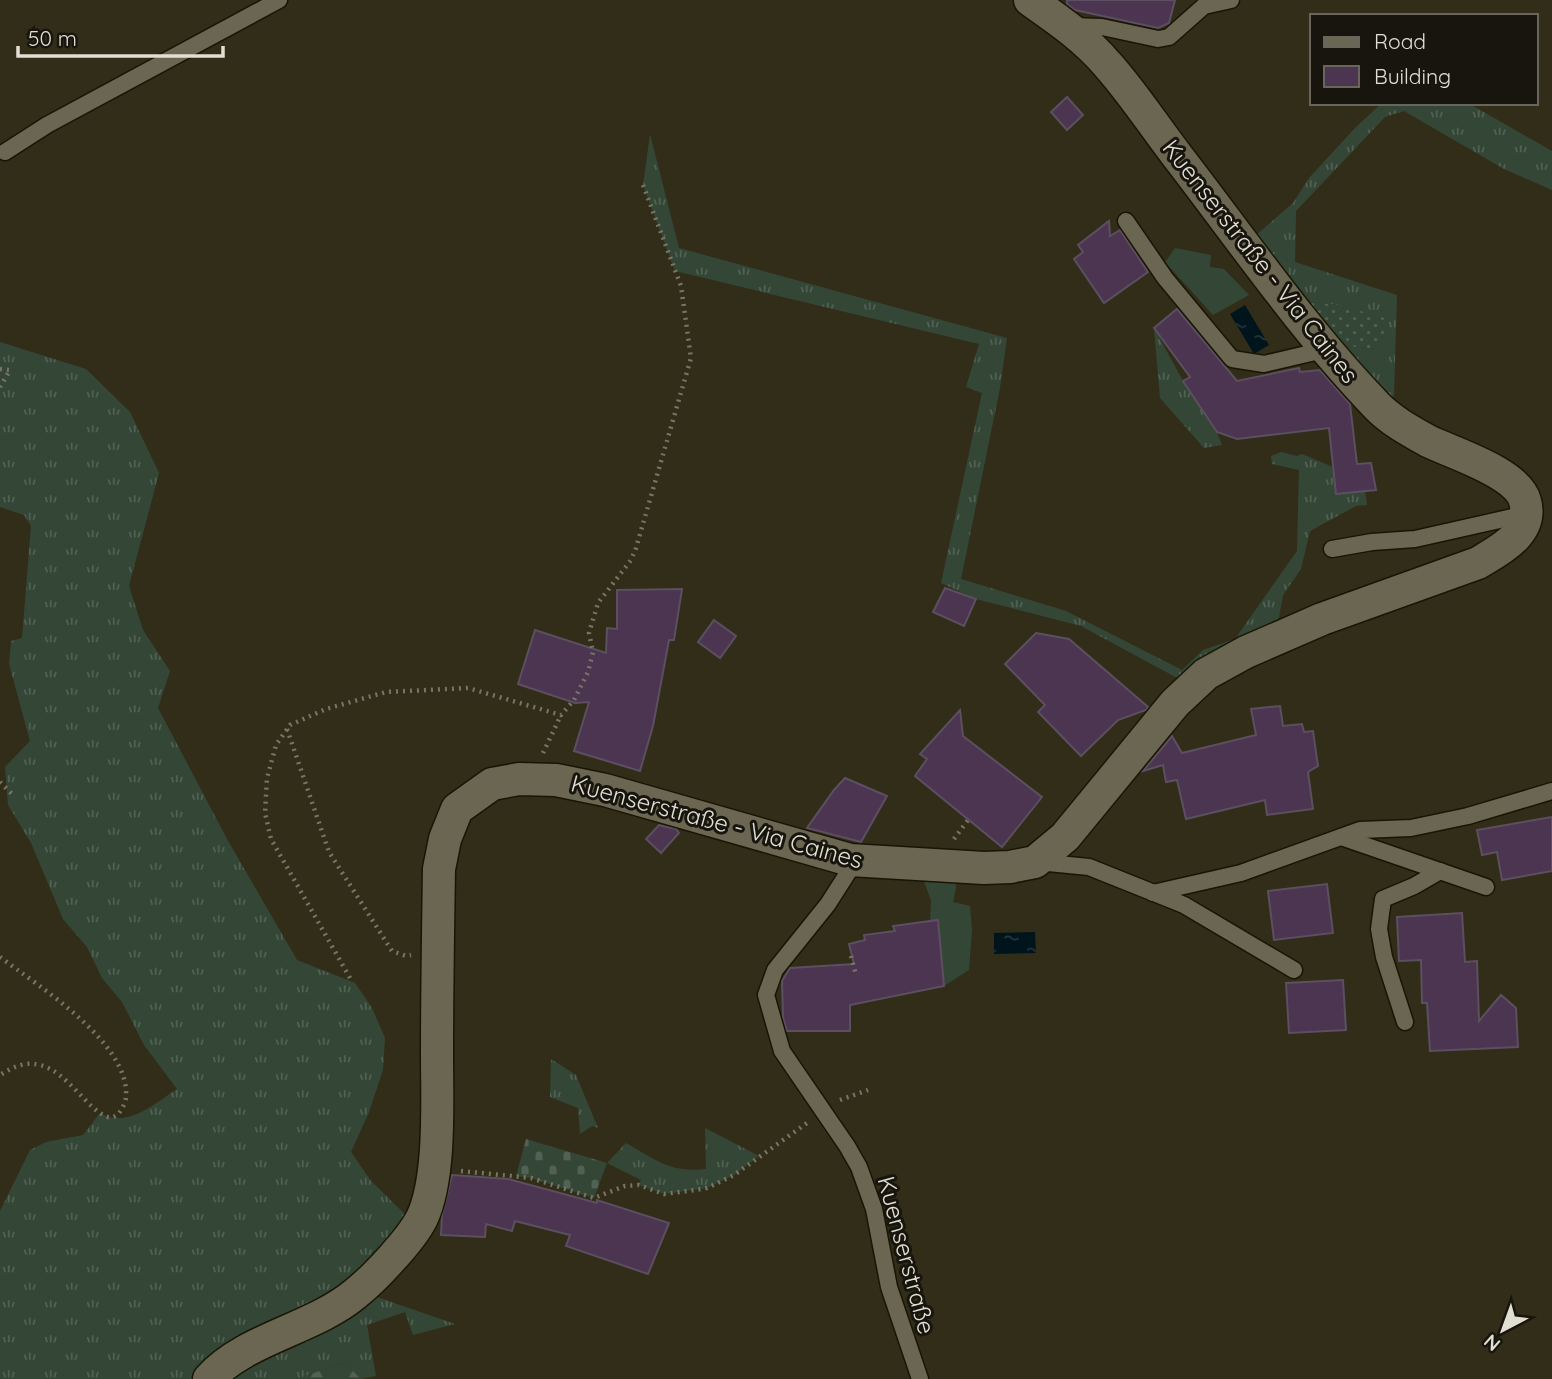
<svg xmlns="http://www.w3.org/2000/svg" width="1552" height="1379" font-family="Quicksand,sans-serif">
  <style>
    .grass { fill: url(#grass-tufts) }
    .forest { fill: url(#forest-firs) }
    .cemetery { fill: url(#cemetery-stones) }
    .park { fill: #344737 }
    .garden { fill: url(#garden-dots) }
    .water { fill: url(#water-ripples) }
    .building { fill: #4b3550; stroke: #5c4f60; stroke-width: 2 }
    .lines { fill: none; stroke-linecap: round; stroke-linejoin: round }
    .lane-casing { stroke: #191504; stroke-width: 19 }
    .street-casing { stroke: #191504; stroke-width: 35 }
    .path { stroke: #787564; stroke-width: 4.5; stroke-dasharray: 2 5; stroke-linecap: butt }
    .lane { stroke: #6b6651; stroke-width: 16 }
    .street { stroke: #6b6651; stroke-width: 32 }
    .labels { text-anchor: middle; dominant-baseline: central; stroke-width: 6; stroke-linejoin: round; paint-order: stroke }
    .street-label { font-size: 24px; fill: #e1dfd3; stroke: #17150d }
  </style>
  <defs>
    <pattern id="grass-tufts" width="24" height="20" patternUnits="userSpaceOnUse" patternTransform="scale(1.75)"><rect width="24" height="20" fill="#344737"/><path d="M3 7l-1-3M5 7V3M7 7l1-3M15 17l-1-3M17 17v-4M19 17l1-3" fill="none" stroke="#516153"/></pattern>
    <pattern id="forest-firs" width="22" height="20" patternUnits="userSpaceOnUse" patternTransform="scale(1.75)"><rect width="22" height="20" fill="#344737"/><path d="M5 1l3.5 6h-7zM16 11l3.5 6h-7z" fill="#516153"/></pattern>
    <pattern id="cemetery-stones" width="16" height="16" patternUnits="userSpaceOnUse" patternTransform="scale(1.75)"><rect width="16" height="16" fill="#344737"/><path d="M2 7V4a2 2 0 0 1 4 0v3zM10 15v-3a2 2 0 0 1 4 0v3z" fill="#516153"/></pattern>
    <pattern id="garden-dots" width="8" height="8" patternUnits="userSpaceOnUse" patternTransform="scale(1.75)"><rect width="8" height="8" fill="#344737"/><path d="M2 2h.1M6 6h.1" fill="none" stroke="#516153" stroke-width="1.8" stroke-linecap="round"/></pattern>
    <pattern id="water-ripples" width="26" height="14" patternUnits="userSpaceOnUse" patternTransform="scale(1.75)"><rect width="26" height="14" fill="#00141c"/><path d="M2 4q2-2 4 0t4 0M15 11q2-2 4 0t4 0" fill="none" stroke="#25363c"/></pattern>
  </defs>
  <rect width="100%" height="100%" fill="#312d19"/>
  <!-- grass -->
  <g class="grass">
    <polygon points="1382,103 1468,103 1552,151 1552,190 1504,169 1404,111 1385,117 1296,211 1295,262 1397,295 1394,394 1387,415 1328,349 1346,346 1378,349 1343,306 1284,298 1254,237 1293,203 1309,178 1355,128"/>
    <polygon points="650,134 679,248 1007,338 1000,388 961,579 1066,611 1182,670 1203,650 1235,639 1297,551 1299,470 1272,464 1271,456 1281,452 1297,456 1302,454 1333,467 1336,494 1365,491 1367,505 1356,506 1310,531 1301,569 1283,595 1275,640 1181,680 1081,626 976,599 941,583 982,393 966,387 979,344 675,271 643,185"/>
    <polygon points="1154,328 1183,381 1217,432 1222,445 1204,448 1160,398"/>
    <path d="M0 342 86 369 130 412 159 473 129 586 143 630 170 671 158 708 227 839 297 960 355 983 372 1008 385 1038 383 1070 369 1112 351 1152 371 1181 417 1226 368 1294 455 1324 413 1335 405 1312 367 1325 376 1376 361 1379 344 1362 297 1379H0V1211L30 1150 46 1142 83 1135 100 1113C127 1129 154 1104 177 1089L144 1045 122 1002 102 978 87 947 63 919 31 843 8 805 5 767 30 741 9 664 11 641 22 638 31 526 24 515 0 507Z"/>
    <polygon points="551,1059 576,1075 598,1128 592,1126 580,1134 578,1108 550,1097"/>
    <path d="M705 1128 759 1156 734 1175 707 1188 664 1194 639 1185 641 1180 607 1163 626 1143C656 1160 670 1173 706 1169Z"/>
  </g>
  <!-- forest -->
  <polygon class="forest" points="344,1362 361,1379 297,1379"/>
  <!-- cemetery -->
  <polygon class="cemetery" points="526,1139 607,1163 594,1198 531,1178 516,1176"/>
  <!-- park -->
  <g class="park">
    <polygon points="1175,248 1211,255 1210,267 1224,269 1249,295 1213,315 1165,262"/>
    <polygon points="922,875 955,877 956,888 953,902 970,906 972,930 969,970 944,986 939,927 934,921 930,921 931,901"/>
  </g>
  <!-- garden -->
  <polygon class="garden" points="1284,298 1343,306 1388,319 1379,349 1346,346 1328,349"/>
  <!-- water -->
  <g class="water">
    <polygon points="1245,305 1269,345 1254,354 1230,314"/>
    <polygon points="1035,932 1036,953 994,954 994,933"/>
  </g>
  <!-- building -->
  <g class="building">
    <polygon points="1067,0 1175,0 1169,23 1158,28 1075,10 1067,4"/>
    <polygon points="1067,97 1083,115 1067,130 1051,112"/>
    <polygon points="1109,221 1110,236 1120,230 1148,272 1104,303 1074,259 1083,252 1078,245"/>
    <polygon points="1177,309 1237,381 1299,368 1300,372 1320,370 1350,404 1357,464 1371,463 1376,490 1336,494 1329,428 1237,439 1217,432 1183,381 1190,377 1154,328"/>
    <polygon points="945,588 976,599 964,626 933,612"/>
    <polygon points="682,589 674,640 669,640 653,726 640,771 574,751 589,702 575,703 518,684 535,630 606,653 607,628 617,629 617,590"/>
    <polygon points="714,620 736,636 720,658 698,642"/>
    <polygon points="1036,633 1069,639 1148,707 1146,710 1118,720 1081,756 1038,712 1045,705 1005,664"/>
    <polygon points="1280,706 1283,726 1302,724 1304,732 1313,731 1318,766 1308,772 1313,809 1267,815 1265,800 1186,819 1177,780 1166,782 1163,765 1143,771 1172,736 1182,753 1256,735 1251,709"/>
    <polygon points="960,710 963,736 1042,797 1002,847 915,776 927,759 920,754"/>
    <polygon points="845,778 887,796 861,842 807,828 834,790"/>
    <polygon points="1552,817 1552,871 1502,880 1497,852 1482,855 1477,830"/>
    <polygon points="659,825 676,829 679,833 661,853 646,839"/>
    <polygon points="1327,884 1333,933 1274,940 1268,891"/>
    <polygon points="1462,913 1465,962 1477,961 1479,1021 1501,995 1516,1008 1518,1047 1430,1051 1427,1003 1422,1003 1421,960 1399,961 1397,917"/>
    <polygon points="938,920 944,986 850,1005 850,1031 787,1031 783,1018 782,981 790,968 854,964 849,944 865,940 864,935 895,931 893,926"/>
    <polygon points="1343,980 1346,1030 1289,1033 1286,983"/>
    <polygon points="452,1175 508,1179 597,1203 597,1200 669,1223 648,1274 566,1246 570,1235 515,1221 512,1231 486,1224 485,1237 441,1235 442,1215"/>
  </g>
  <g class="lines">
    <defs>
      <g id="lane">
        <polyline points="1071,26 1102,27 1158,39 1169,37 1204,6 1231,0"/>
        <polyline points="5,152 47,125 279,0"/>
        <polyline points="1126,221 1165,278 1232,359 1264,364 1328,349"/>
        <polyline points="1332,549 1372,542 1415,539 1526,514"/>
        <polyline points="1341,837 1486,887"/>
        <polyline points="856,860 828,904 775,970 766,995 782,1051 847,1146 859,1167 874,1209 889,1287 920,1379"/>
        <polyline points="1038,862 1089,867 1184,905 1294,970"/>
        <polyline points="1153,893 1241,873 1360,830 1411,828 1468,816 1552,791"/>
        <polyline points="1405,1022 1384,957 1379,929 1383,899 1414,886 1440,871"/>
      </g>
      <path id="street" d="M209 1379C244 1339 313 1329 355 1294 374 1279 411 1240 422 1218 441 1177 437 1101 437 1055 437 993 438 931 439 869L445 839 457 809 492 784 519 779 556 780 605 790 850 860 984 868 1010 867 1035 862 1065 837 1175 703 1206 674 1246 652 1322 619 1478 563C1500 550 1534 533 1525 501 1518 473 1453 453 1428 441 1410 431 1390 420 1376 405 1303 329 1242 240 1178 157 1154 126 1133 93 1107 64 1085 38 1057 19 1030 0"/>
    </defs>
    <!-- lane casing -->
    <use href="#lane" class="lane-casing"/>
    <!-- street casing -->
    <use href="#street" class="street-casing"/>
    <!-- path -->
    <g class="path">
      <polyline points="0,369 10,370 0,387"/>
      <polyline points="287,729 329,852 392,951 406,956 411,955"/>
      <polyline points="543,753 561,715"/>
      <polyline points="0,782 12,794"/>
      <polyline points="954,839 968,820"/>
      <polyline points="851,956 856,975"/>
      <path d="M0 957C38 986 129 1042 126 1096 126 1104 118 1120 108 1117 89 1112 67 1071 40 1065 25 1061 13 1067 0 1075"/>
      <polyline points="350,978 271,839 265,813 267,778 276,745 290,725 326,709 386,692 468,688 561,715 574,700 588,672 593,652 589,633 598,603 631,560 636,548 691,358 681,286 643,185"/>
      <polyline points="840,1100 868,1090"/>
      <polyline points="461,1171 531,1178 594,1198 625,1186 639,1185 664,1194 695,1190 707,1188 734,1175 807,1123"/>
    </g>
    <!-- lane -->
    <use href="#lane" class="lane"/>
    <!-- street -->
    <use href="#street" class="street"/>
  </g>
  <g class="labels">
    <!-- street labels -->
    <g class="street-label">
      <text transform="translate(1261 261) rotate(52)">Kuenserstraße - Via Caines</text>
      <text transform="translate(717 821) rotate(15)">Kuenserstraße - Via Caines</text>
      <text transform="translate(907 1255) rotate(75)">Kuenserstraße</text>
    </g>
  </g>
  <!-- legend -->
  <rect x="1310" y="14" width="228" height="91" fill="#17150d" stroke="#68665c" stroke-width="2"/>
  <rect x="1324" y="37" width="35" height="10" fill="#6b6651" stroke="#68665c" stroke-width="2"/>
  <text x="1374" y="49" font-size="21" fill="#e1dfd3">Road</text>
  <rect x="1324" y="66" width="35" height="21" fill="#4b3550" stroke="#68665c" stroke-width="2"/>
  <text x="1374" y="84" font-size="21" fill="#e1dfd3">Building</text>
  <!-- north arrow -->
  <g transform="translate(1503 1330) rotate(221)" stroke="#17150d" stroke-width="5" paint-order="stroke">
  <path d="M0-5L12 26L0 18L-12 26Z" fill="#e1dfd3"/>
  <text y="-10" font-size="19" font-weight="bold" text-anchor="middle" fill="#e1dfd3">N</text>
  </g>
  <!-- scale -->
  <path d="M18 46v10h205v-10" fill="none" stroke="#e1dfd3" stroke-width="3.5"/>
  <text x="28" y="46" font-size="21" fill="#e1dfd3" stroke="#17150d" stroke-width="5" paint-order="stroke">50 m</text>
</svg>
